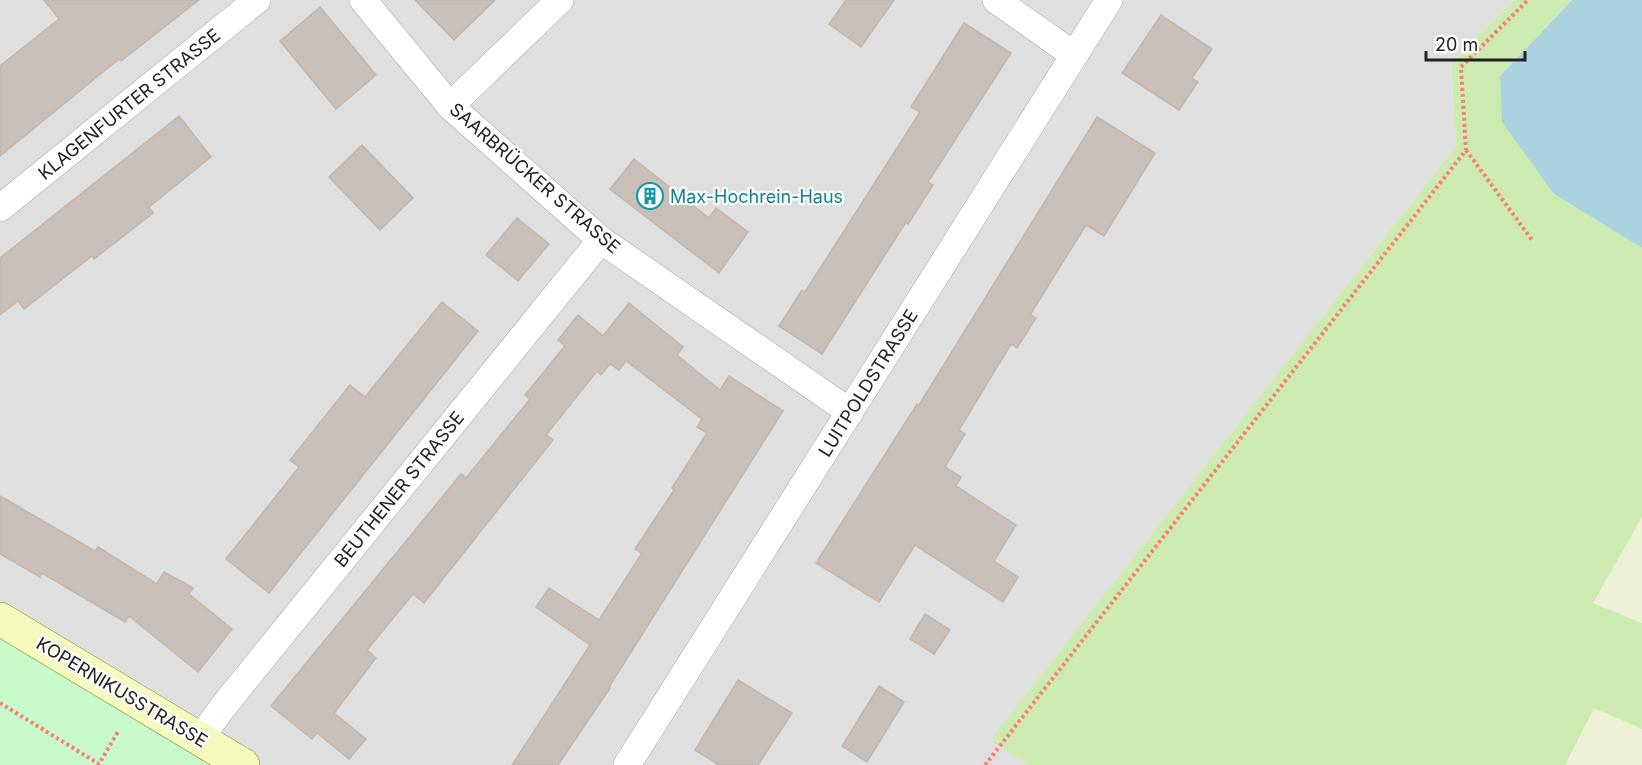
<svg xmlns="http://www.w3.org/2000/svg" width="1642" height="765" font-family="Inter,sans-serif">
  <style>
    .residential { fill: #e0dfdf }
    .farmland { fill: #eef0d5 }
    .grass { fill: #cdebb0 }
    .park { fill: #c8facc }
    .water { fill: #aad3df }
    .building { fill: #c7bfb8; stroke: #c4b6ab; stroke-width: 1.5 }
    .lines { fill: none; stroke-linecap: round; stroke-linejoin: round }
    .street-casing { stroke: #a9a9a9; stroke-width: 28 }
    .secondary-casing { stroke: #707d05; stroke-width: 34 }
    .path { stroke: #fa8072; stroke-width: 4; stroke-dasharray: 3 3; stroke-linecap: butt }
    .street { stroke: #fff; stroke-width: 27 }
    .secondary { stroke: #f7fabf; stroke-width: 33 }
    .labels { text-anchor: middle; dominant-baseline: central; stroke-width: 4.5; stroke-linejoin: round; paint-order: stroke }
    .street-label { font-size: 18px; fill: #222; stroke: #fff }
    .culture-label { font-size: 18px; fill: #0d838f; stroke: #fff; text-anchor: start }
  </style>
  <rect width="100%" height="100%" fill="#f2efe9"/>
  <!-- residential -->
  <polygon class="residential" points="0,0 1513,0 1451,63 1456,146 991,739 1029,765 223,765 0,631"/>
  <!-- farmland -->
  <g class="farmland">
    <polygon points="1642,517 1642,623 1593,603"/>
    <polygon points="1594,707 1642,729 1642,765 1566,765"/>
  </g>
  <!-- grass -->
  <polygon class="grass" points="1513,0 1572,0 1500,76 1554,194 1642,248 1642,517 1593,603 1642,623 1642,729 1594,708 1565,765 1029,765 990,740 1456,146 1451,63"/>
  <!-- park -->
  <polygon class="park" points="0,631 223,765 0,765"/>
  <!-- water -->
  <polygon class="water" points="1572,0 1642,0 1642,248 1554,194 1502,122 1500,76"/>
  <!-- building -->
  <g class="building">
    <polygon points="44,0 199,0 121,61 119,59 0,156 0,66 59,19"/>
    <polygon points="415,0 495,0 454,40"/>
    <polygon points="846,0 894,0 861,47 829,24"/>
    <polygon points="320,7 376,75 336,109 280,41"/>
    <polygon points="1161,15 1212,49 1192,78 1198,82 1179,110 1122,73"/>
    <polygon points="964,23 1011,53 928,182 933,185 908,224 906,222 822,354 779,326 802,290 805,292 920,112 911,107"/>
    <polygon points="179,116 211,157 149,207 153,213 94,259 92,256 24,309 18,301 0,315 0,258"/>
    <polygon points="1097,117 1155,153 1104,236 1086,225 1030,315 1036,318 1017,348 1011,344 959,430 965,434 945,467 961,477 956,486 1016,525 994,561 1018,577 1003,602 915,545 879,602 816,563 917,404 919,405"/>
    <polygon points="362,145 413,198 380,230 329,177"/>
    <polygon points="634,159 709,218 716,208 748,232 719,273 610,189"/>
    <polygon points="517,218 549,244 518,281 486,255"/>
    <polygon points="442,302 478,331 269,593 226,559 299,467 290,460 350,385 365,397"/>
    <polygon points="629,303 683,347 677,355 720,390 729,376 783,411 609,687 610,688 558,765 512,765 590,645 536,607 549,588 599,620 642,553 635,549 674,490 672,488 707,433 697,427 702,419 626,361 619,370 610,364 601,375 597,371 546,435 553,440 424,603 413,594 367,650 376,658 334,713 366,739 349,759 317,733 312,739 271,706 461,474 466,478 530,399 525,395 565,346 558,340 578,315 603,336"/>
    <polygon points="0,496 95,551 98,547 157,584 164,572 179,580 193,588 189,594 232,629 198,672 129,616 125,622 42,573 40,577 0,554"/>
    <polygon points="925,614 950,630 934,654 910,639"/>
    <polygon points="738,680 792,713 758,765 719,765 695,750"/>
    <polygon points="879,686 904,702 867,762 842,746"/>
  </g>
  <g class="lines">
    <defs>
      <g id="street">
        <polyline points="363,0 450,106 601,240 850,412"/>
        <polyline points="996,0 1074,55"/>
        <polyline points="450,106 560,0"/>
        <polyline points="0,208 257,0"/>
        <polyline points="200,739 222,708 601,240"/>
        <polyline points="627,765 1109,0"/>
      </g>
      <polyline id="secondary" points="0,619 243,765"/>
    </defs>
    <!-- street casing -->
    <use href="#street" class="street-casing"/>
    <!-- secondary casing -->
    <use href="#secondary" class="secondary-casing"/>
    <!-- path -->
    <g class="path">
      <polyline points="1466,150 1532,240"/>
      <polyline points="0,703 99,764 119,730"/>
      <polyline points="985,765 1466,150 1461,67 1528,0"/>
    </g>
    <!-- street -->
    <use href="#street" class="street"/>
    <!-- secondary -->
    <use href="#secondary" class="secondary"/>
  </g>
  <!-- icons -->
  <defs>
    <symbol id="building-ring" viewBox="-11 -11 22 22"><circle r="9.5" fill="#fff" stroke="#0f9aa8" stroke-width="1.5"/><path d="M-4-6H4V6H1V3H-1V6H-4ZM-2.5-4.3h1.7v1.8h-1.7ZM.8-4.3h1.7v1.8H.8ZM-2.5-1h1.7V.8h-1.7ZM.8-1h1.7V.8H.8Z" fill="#0f9aa8"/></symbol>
  </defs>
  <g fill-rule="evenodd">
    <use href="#building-ring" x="635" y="181" width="30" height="30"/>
  </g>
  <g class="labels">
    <!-- street labels -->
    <g class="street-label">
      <text transform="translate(129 104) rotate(-39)">KLAGENFURTER STRASSE</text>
      <text transform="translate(535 178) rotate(41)">SAARBRÜCKER STRASSE</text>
      <text transform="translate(868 383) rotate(-58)">LUITPOLDSTRASSE</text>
      <text transform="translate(399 489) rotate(-51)">BEUTHENER STRASSE</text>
      <text transform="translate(122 692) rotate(31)">KOPERNIKUSSTRASSE</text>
    </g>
    <!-- culture labels -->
    <g class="culture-label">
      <text x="670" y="196">Max-Hochrein-Haus</text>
    </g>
  </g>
  <!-- scale -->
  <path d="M1426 51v9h99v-9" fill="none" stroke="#222222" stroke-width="3"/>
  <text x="1435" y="51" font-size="18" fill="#222222" stroke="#ffffff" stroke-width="4.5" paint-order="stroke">20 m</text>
</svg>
